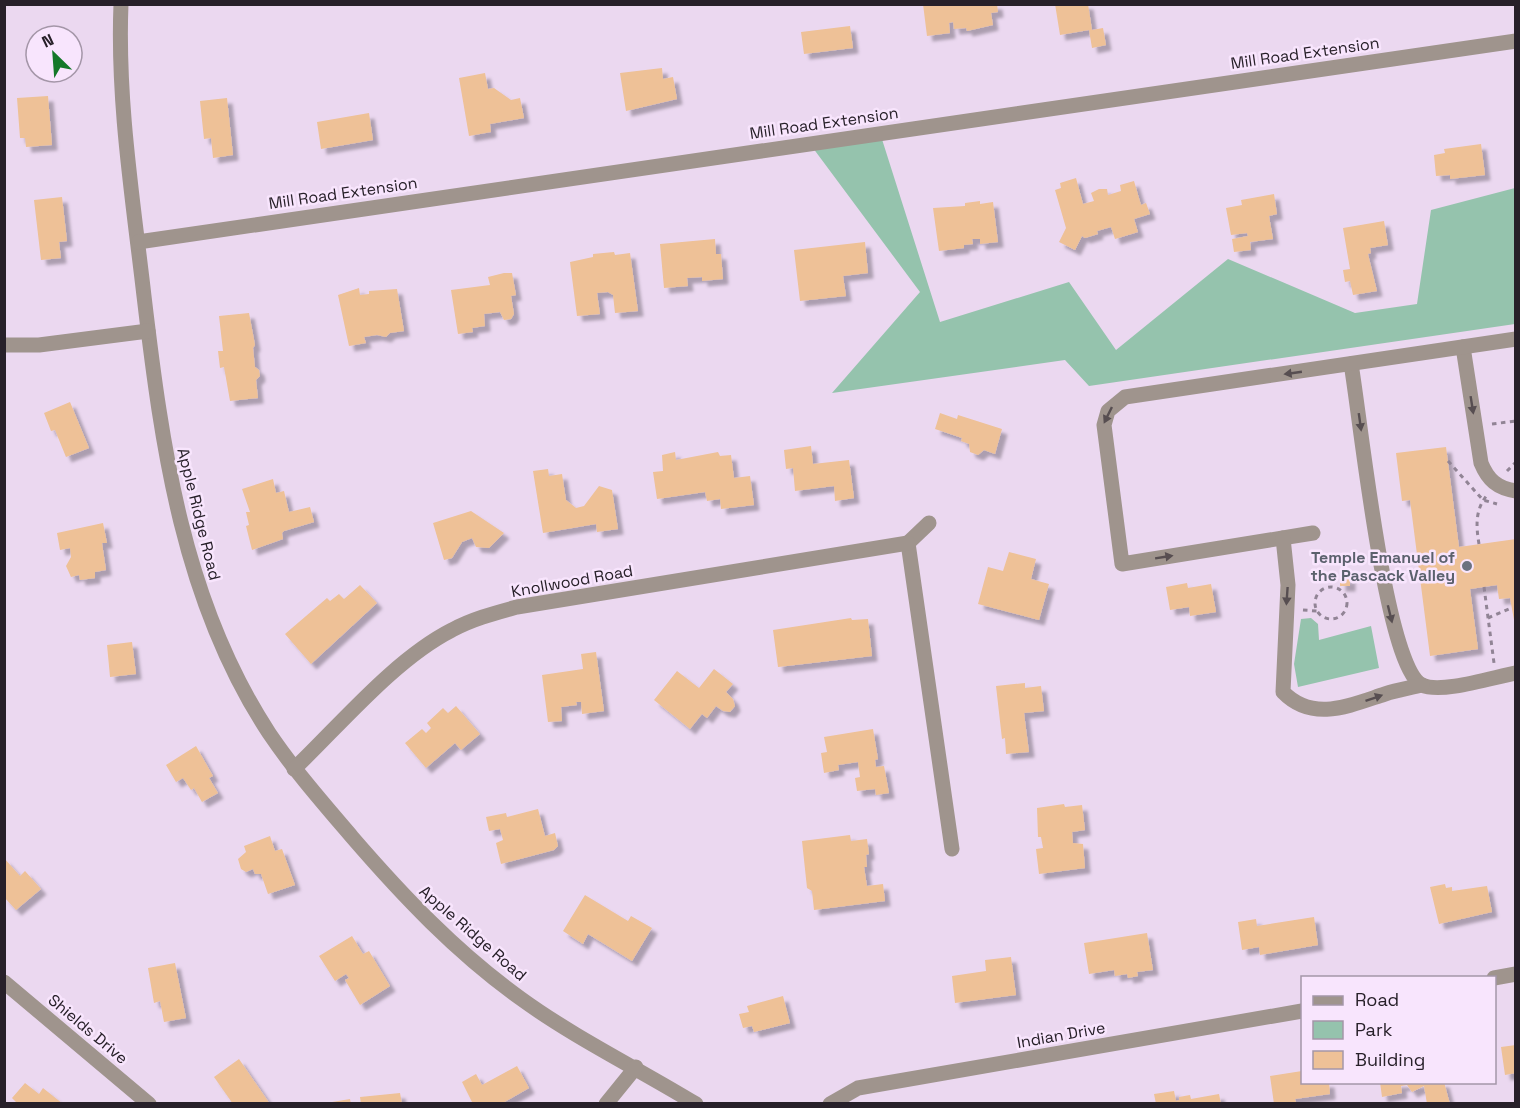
<svg xmlns="http://www.w3.org/2000/svg" width="1520" height="1108" font-family="'Space Grotesk',sans-serif">
  <style>
    .green { fill: #95c3ad }
    .building { fill: #eec197; filter: url(#shadow) }
    .lines { fill: none; stroke-linecap: round; stroke-linejoin: round }
    .path { stroke: #918495; stroke-width: 3; stroke-dasharray: 4.5 4.5; stroke-linecap: butt }
    .minor { stroke: #9f948d; stroke-width: 15 }
    .oneway { fill: #574e51 }
    .worship-dot { fill: #6b7280; stroke: #f8e5fd; stroke-width: 2 }
    .labels { text-anchor: middle; dominant-baseline: central; stroke-width: 5; stroke-linejoin: round; paint-order: stroke }
    .street-label { font-size: 16px; fill: #272029; stroke: #f8e5fd }
    .worship-label { font-size: 16px; font-weight: bold; fill: #5b616d; stroke: #f8e5fd; text-anchor: end }
  </style>
  <defs>
    <filter id="shadow"><feDropShadow dx="5.5" dy="5.5" stdDeviation="1.5" flood-color="#0004"/></filter>
  </defs>
  <rect width="100%" height="100%" fill="#ebd8f0"/>
  <!-- green -->
  <g class="green">
    <polygon points="880,133 940,322 1069,282 1116,350 1228,259 1355,313 1417,304 1431,210 1515,188 1515,324 1089,386 1065,360 832,393 920,292 810,144"/>
    <polygon points="1311,618 1318,624 1319,640 1371,626 1379,668 1298,687 1294,664 1301,619"/>
  </g>
  <!-- building -->
  <g class="building">
    <polygon points="923,4 997,4 998,12 991,13 993,25 967,31 966,28 954,29 953,22 949,23 950,33 927,36"/>
    <polygon points="1055,4 1088,4 1092,30 1103,28 1106,45 1092,48 1089,30 1060,35"/>
    <polygon points="850,26 853,48 804,54 801,32"/>
    <polygon points="662,68 663,79 673,77 677,99 626,111 620,73"/>
    <polygon points="485,73 488,89 494,88 511,100 520,98 524,118 490,124 491,132 469,136 459,78"/>
    <polygon points="48,96 52,145 26,147 25,138 20,138 17,98"/>
    <polygon points="227,98 233,155 213,158 211,138 204,139 200,101"/>
    <polygon points="369,113 373,140 321,149 317,122"/>
    <polygon points="1481,144 1485,175 1450,179 1450,175 1436,176 1434,155 1445,153 1444,149"/>
    <polygon points="1076,178 1083,204 1094,201 1091,193 1099,189 1107,189 1108,195 1121,191 1120,185 1134,181 1141,205 1146,203 1150,214 1134,219 1138,232 1115,239 1111,227 1097,231 1098,234 1085,238 1082,236 1075,250 1059,242 1066,228 1055,190 1061,188 1060,183"/>
    <polygon points="1274,194 1277,214 1269,216 1273,239 1250,242 1251,250 1234,252 1232,239 1248,236 1247,233 1231,235 1226,208 1242,205 1241,200"/>
    <polygon points="62,197 67,241 59,242 61,258 41,260 34,200"/>
    <polygon points="980,201 980,204 993,202 998,242 980,244 980,239 972,239 973,244 964,245 964,248 939,251 933,208 965,206 965,203"/>
    <polygon points="1384,221 1388,245 1370,248 1371,253 1368,254 1377,291 1353,295 1350,281 1345,282 1343,270 1350,269 1343,228"/>
    <polygon points="715,239 716,254 721,254 723,279 702,281 702,277 687,278 688,286 664,288 660,244"/>
    <polygon points="865,242 868,273 843,276 846,296 800,301 794,250"/>
    <polygon points="614,252 615,255 630,253 638,311 615,313 613,295 608,292 597,293 600,314 577,316 570,262 593,257 593,254"/>
    <polygon points="504,273 512,273 516,295 511,296 514,314 511,319 504,320 500,312 484,314 485,326 472,328 473,332 458,334 451,290 490,285 488,277"/>
    <polygon points="359,288 360,295 369,294 369,291 397,289 404,331 390,333 386,337 377,335 364,337 366,343 349,346 338,295"/>
    <polygon points="249,313 255,345 253,348 255,367 259,370 260,376 256,380 258,398 230,401 224,367 220,368 218,351 223,351 219,316"/>
    <polygon points="70,402 89,448 66,457 55,430 51,431 44,413"/>
    <polygon points="940,413 957,419 958,415 1002,429 995,454 984,450 978,455 970,452 969,444 961,441 962,438 935,429"/>
    <polygon points="811,446 813,464 849,460 854,498 835,501 834,486 795,491 793,468 786,469 784,450"/>
    <polygon points="1446,447 1459,547 1516,539 1516,631 1510,598 1499,599 1497,585 1470,589 1478,649 1430,656 1410,500 1402,501 1396,453"/>
    <polygon points="675,452 676,460 718,452 720,456 731,455 734,478 750,476 754,505 721,509 720,499 707,501 705,492 657,499 653,472 663,471 662,455"/>
    <polygon points="548,469 549,476 562,474 566,500 576,508 584,506 599,486 612,490 618,529 597,532 596,524 543,533 533,471"/>
    <polygon points="273,479 276,493 284,491 289,512 310,507 314,522 284,531 282,533 283,539 252,550 246,526 249,525 246,512 250,512 242,489"/>
    <polygon points="471,511 504,533 489,548 476,547 472,538 462,542 452,558 444,560 433,523"/>
    <polygon points="103,523 107,543 102,543 106,570 95,572 95,578 80,580 79,575 71,577 66,566 71,557 70,548 60,550 57,533"/>
    <polygon points="1009,552 1036,559 1031,579 1049,584 1039,620 978,604 988,567 1003,571"/>
    <polygon points="1350,577 1350,586 1340,586 1340,578"/>
    <polygon points="1187,583 1188,588 1211,584 1216,612 1190,616 1189,607 1170,610 1166,587"/>
    <polygon points="360,585 377,603 311,664 285,634 327,598 330,601 339,594 344,599"/>
    <polygon points="851,618 852,620 868,619 872,656 778,667 773,630"/>
    <polygon points="132,642 136,674 110,677 107,645"/>
    <polygon points="596,652 604,711 582,714 581,702 576,702 577,705 561,707 562,721 548,722 542,675 583,669 581,654"/>
    <polygon points="714,669 733,684 726,692 733,699 735,706 730,712 723,711 716,706 707,718 702,714 690,729 654,700 677,671 699,688"/>
    <polygon points="1025,683 1025,688 1041,686 1044,711 1024,713 1029,752 1006,754 1005,738 1002,739 996,686"/>
    <polygon points="456,706 480,734 461,750 455,743 426,768 405,743 422,729 426,733 431,728 427,723 443,708 448,713"/>
    <polygon points="873,729 878,759 875,760 876,767 884,766 889,793 876,795 875,789 857,791 855,778 860,777 858,762 838,765 839,770 824,773 821,753 827,752 824,737"/>
    <polygon points="196,746 213,776 209,778 218,793 202,802 194,788 191,790 183,778 176,782 166,765"/>
    <polygon points="1064,804 1065,807 1082,805 1085,830 1072,832 1073,843 1083,844 1085,868 1039,874 1036,849 1043,848 1041,837 1038,837 1037,808"/>
    <polygon points="538,809 545,836 555,833 558,846 554,850 501,864 496,843 503,840 500,829 489,831 486,817 506,813 507,817"/>
    <polygon points="850,835 851,841 867,839 869,854 866,855 867,867 864,867 867,886 883,884 885,901 814,910 812,891 807,888 802,841"/>
    <polygon points="270,836 275,851 282,849 295,885 268,894 261,874 255,874 253,869 246,872 241,869 238,859 246,852 244,846"/>
    <polygon points="4,858 20,876 25,871 41,889 16,910 4,897"/>
    <polygon points="1445,884 1446,888 1452,887 1452,891 1487,886 1492,912 1439,924 1430,887"/>
    <polygon points="585,895 628,921 631,916 652,928 632,961 588,934 583,944 563,931"/>
    <polygon points="1314,917 1318,945 1260,955 1259,947 1242,950 1238,922 1256,919 1257,926"/>
    <polygon points="1147,933 1153,970 1137,972 1138,976 1128,978 1127,974 1115,976 1114,970 1089,974 1084,943"/>
    <polygon points="352,936 363,954 369,951 390,986 360,1005 345,980 349,978 346,974 335,981 319,956"/>
    <polygon points="1011,957 1016,995 955,1003 952,976 986,971 985,960"/>
    <polygon points="175,963 186,1018 164,1022 160,1001 154,1003 148,968"/>
    <polygon points="783,996 790,1023 754,1032 752,1026 743,1028 739,1014 749,1012 747,1006"/>
    <polygon points="1516,1045 1516,1073 1505,1075 1501,1047"/>
    <polygon points="239,1059 270,1104 233,1104 214,1077"/>
    <polygon points="517,1066 529,1088 501,1104 473,1104 462,1082 476,1074 482,1085"/>
    <polygon points="1302,1071 1302,1082 1329,1082 1330,1094 1295,1099 1296,1102 1274,1104 1270,1076"/>
    <polygon points="1380,1082 1444,1082 1450,1104 1427,1104 1424,1086 1412,1092 1407,1085 1401,1086 1402,1093 1382,1097"/>
    <polygon points="25,1083 39,1094 43,1088 63,1104 18,1104 12,1098"/>
    <polygon points="1174,1091 1176,1101 1179,1100 1179,1097 1190,1095 1191,1099 1219,1094 1221,1104 1156,1104 1154,1094"/>
    <polygon points="400,1093 402,1104 361,1104 360,1097"/>
    <polygon points="350,1099 351,1104 332,1104 332,1102"/>
  </g>
  <g class="lines">
    <!-- path -->
    <g class="path">
      <polyline points="1492,424 1516,421"/>
      <polyline points="1448,461 1483,500 1497,504"/>
      <polyline points="1507,471 1516,462"/>
      <path d="M1479 544C1476 526 1475 510 1487 495"/>
      <polyline points="1484,587 1494,663"/>
      <circle cx="1331" cy="603" r="16"/>
      <polyline points="1303,610 1317,611"/>
      <polyline points="1488,618 1511,608"/>
    </g>
    <!-- minor -->
    <g class="minor">
      <path d="M121 4C117 101 133 200 144 296 162 448 183 602 269 733 294 770 323 803 352 837 403 896 456 952 520 998 575 1038 637 1068 696 1104"/>
      <polyline points="138,242 1516,41"/>
      <polyline points="4,345 39,345 148,331"/>
      <path d="M1463 347 1481 463C1488 480 1497 488 1516 491"/>
      <path d="M1351 364C1360 414 1385 667 1422 685 1441 694 1494 677 1516 673"/>
      <polyline points="929,523 908,543 952,849"/>
      <polyline points="1313,533 1122,564 1104,425 1108,411 1125,397 1516,339"/>
      <path d="M1283 538 1288 585 1283 692C1313 723 1351 705 1385 694 1397 690 1410 688 1422 685"/>
      <path d="M294 769C341 724 395 659 452 630 472 619 495 613 517 607L908 543"/>
      <polyline points="1494,978 1516,974"/>
      <polyline points="4,982 149,1104"/>
      <polyline points="606,1104 636,1067"/>
      <polyline points="830,1104 858,1088 1302,1011"/>
    </g>
  </g>
  <!-- one-way arrows -->
  <defs><path id="oneway-solid" d="M-6-.8H1V-3.2L6.5 0L1 3.2V.8H-6Z" transform="scale(1.5)"/></defs>
  <g class="oneway">
    <use href="#oneway-solid" transform="translate(1293 373) rotate(172)"/>
    <use href="#oneway-solid" transform="translate(1472 405) rotate(81)"/>
    <use href="#oneway-solid" transform="translate(1108 415) rotate(116)"/>
    <use href="#oneway-solid" transform="translate(1360 422) rotate(82)"/>
    <use href="#oneway-solid" transform="translate(1164 557) rotate(-9)"/>
    <use href="#oneway-solid" transform="translate(1287 596) rotate(94)"/>
    <use href="#oneway-solid" transform="translate(1390 614) rotate(76)"/>
    <use href="#oneway-solid" transform="translate(1374 698) rotate(-19)"/>
  </g>
  <!-- markers -->
  <circle class="worship-dot" cx="1467" cy="566" r="6"/>
  <g class="labels">
    <!-- street labels -->
    <g class="street-label">
      <text transform="translate(1305 53) rotate(-8)">Mill Road Extension</text>
      <text transform="translate(824 123) rotate(-8)">Mill Road Extension</text>
      <text transform="translate(343 193) rotate(-8)">Mill Road Extension</text>
      <text transform="translate(199 514) rotate(76)">Apple Ridge Road</text>
      <text transform="translate(572 581) rotate(-10)">Knollwood Road</text>
      <text transform="translate(473 933) rotate(41)">Apple Ridge Road</text>
      <text transform="translate(88 1029) rotate(40)">Shields Drive</text>
      <text transform="translate(1061 1035) rotate(-10)">Indian Drive</text>
    </g>
    <!-- worship labels -->
    <g class="worship-label">
      <text x="1455" y="557">Temple Emanuel of<tspan x="1455" dy="18">the Pascack Valley</tspan></text>
    </g>
  </g>
  <!-- border -->
  <rect width="1520" height="1108" fill="none" stroke="#272029" stroke-width="12"/>
  <!-- legend -->
  <rect x="1301" y="976" width="195" height="108" fill="#f8e5fd" stroke="#a496a8" stroke-width="1.5"/>
  <rect x="1313" y="996" width="30" height="9" fill="#9f948d" stroke="#a496a8" stroke-width="1.5"/>
  <text x="1355" y="1006" font-size="18" fill="#272029">Road</text>
  <rect x="1313" y="1021" width="30" height="18" fill="#95c3ad" stroke="#a496a8" stroke-width="1.5"/>
  <text x="1355" y="1036" font-size="18" fill="#272029">Park</text>
  <rect x="1313" y="1051" width="30" height="18" fill="#eec197" stroke="#a496a8" stroke-width="1.5"/>
  <text x="1355" y="1066" font-size="18" fill="#272029">Building</text>
  <!-- north arrow -->
  <g transform="translate(54 54) rotate(335)"><circle r="28" fill="#f8e5fd" stroke="#a496a8" stroke-width="1.5"/>
  <path d="M0-4.5L10 22L0 15L-10 22Z" fill="#147829"/>
  <text y="-9" font-size="16" font-weight="bold" text-anchor="middle" fill="#272029">N</text>
  </g>
</svg>
